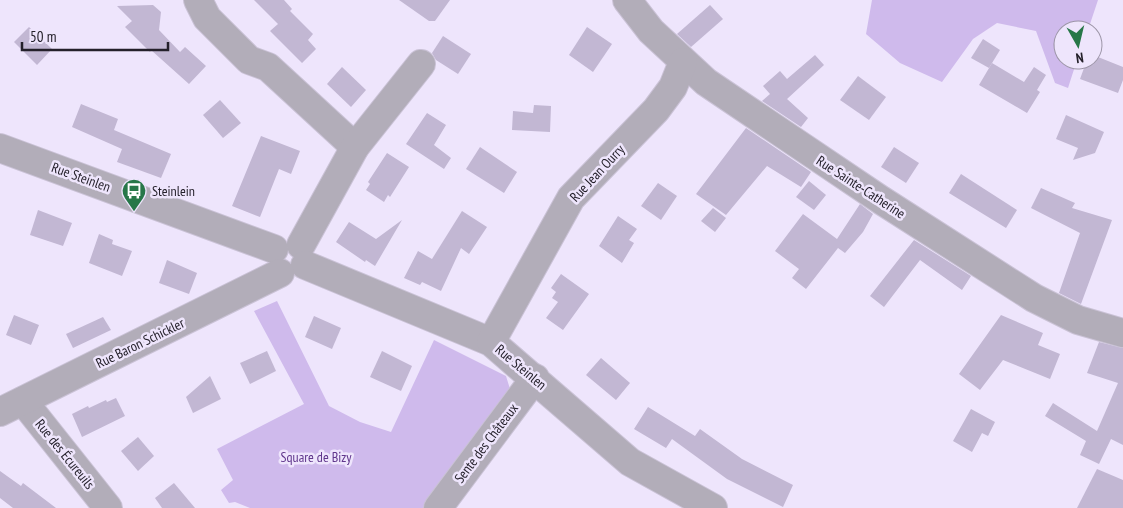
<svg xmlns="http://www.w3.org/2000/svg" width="1123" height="508" font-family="'PT Sans Narrow',sans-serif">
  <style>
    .green { fill: #cfbaec }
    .building { fill: #c2b7d3 }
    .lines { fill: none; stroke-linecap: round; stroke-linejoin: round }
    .minor-casing { stroke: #cac2d6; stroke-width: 30 }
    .minor { stroke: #b2adb9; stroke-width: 28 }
    .labels { text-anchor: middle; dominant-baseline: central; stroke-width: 5; stroke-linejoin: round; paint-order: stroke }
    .street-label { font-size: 14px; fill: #24202a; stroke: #eee5fc }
    .poi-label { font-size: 14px; fill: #24202a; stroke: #eee5fc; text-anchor: start }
    .park-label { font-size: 14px; fill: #60368c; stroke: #eee5fc }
  </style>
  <rect width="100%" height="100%" fill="#eee5fc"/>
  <!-- green -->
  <g class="green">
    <polygon points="872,0 1098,0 1088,30 1063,30 1063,60 1077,60 1068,88 1055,83 1036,31 997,23 973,39 942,82 900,63 866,34"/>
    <polygon points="277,301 329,406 360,422 391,432 434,340 506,376 510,389 426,508 250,508 235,502 229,503 221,490 233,480 217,449 304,404 254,311"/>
  </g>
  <!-- building -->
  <g class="building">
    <polygon points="254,0 284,0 292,9 290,11 313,34 308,40 316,49 302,63 270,31 278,24"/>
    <polygon points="399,0 450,0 435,21 429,21"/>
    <polygon points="153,5 161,12 159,30 180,52 185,47 206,66 189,84 151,50 150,52 125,27 132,21 117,6"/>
    <polygon points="710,5 723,19 691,47 677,34"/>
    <polygon points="29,27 52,49 37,65 14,42"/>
    <polygon points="587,27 612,44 593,72 569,55"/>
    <polygon points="443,36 471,54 458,74 436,60 432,53"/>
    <polygon points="983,39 1000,50 989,68 971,58"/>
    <polygon points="815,55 824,65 787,99 808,118 801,127 762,101 770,94 763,86 780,71 787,79"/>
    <polygon points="1093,55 1123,67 1123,80 1118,93 1080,79 1087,60 1093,60"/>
    <polygon points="992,63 1024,82 1034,67 1046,75 1037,90 1040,92 1027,113 979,85"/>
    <polygon points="342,67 366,90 351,107 327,84"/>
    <polygon points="858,76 886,97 869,120 840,100"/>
    <polygon points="220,100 241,123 223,138 203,115"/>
    <polygon points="81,104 118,119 114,130 171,154 161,178 117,162 122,149 72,127"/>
    <polygon points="534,105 551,106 550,132 512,130 513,111 533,113"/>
    <polygon points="427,113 446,125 434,145 451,158 444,169 406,144"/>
    <polygon points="1066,115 1104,132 1095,153 1073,160 1078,148 1056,139"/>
    <polygon points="746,128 811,172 801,187 767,166 726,215 696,194"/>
    <polygon points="261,136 300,151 291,174 279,169 260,217 232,206"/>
    <polygon points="480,147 517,172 504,193 466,169"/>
    <polygon points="894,147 919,163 906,183 881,167"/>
    <polygon points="387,153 409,167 390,197 388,195 384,202 366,190 370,184 368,182"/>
    <polygon points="961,174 1017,210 1006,228 949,193"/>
    <polygon points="809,181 826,195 814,210 796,197"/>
    <polygon points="658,183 677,196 661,220 641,206"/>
    <polygon points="1041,188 1075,203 1072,208 1112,220 1081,304 1059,293 1080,233 1031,208"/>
    <polygon points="860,204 873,214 863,232 845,253 838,248 806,289 792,278 799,269 775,251 803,214 837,239"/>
    <polygon points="713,208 726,218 715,232 701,221"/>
    <polygon points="38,210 72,223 63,246 30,235"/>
    <polygon points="462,211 487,227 469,254 461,248 441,291 422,282 420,285 404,278 418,251 432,259"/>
    <polygon points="618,216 637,229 629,240 634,243 622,263 599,246"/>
    <polygon points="402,220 375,266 366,260 365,262 336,242 349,222 376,239"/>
    <polygon points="99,234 113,240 112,244 132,251 122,276 89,263"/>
    <polygon points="914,240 971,276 962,290 920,260 884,307 870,296"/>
    <polygon points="167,260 197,273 189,294 159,283"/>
    <polygon points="561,274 589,294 563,330 546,318 558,302 552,298 556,292 551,288"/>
    <polygon points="14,315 39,325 31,345 6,335"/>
    <polygon points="1001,315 1043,333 1038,345 1060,354 1050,379 1003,360 980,390 959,374"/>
    <polygon points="314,316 341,328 332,349 305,337"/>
    <polygon points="103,317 111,330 73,348 66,334"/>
    <polygon points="1099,342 1123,348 1123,445 1111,439 1099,464 1080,455 1086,441 1045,416 1053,403 1097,431 1118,383 1087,373"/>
    <polygon points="267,351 276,371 250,384 240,363"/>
    <polygon points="382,351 412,366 401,391 370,377"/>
    <polygon points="601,358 630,383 616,400 586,375"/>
    <polygon points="210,376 221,399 193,413 186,397"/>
    <polygon points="116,398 125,416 82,437 72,414 88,406 89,408 106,400 107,402"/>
    <polygon points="648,407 695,436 700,429 742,459 793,485 783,507 727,479 672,439 666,448 634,429"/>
    <polygon points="971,409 995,422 988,436 982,433 972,452 953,441"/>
    <polygon points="138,437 154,456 138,471 121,451"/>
    <polygon points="1097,469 1123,480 1123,508 1077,508"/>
    <polygon points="0,471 21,486 23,483 56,508 13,508 0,498"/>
    <polygon points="174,483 195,508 162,508 155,498"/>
  </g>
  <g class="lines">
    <defs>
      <g id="minor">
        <polyline points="198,0 207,18 249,60 268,67 355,147"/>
        <polyline points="627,0 651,31 706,82 881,200 1034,298 1078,320 1123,333"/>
        <polyline points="0,148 274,249"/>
        <polyline points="301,245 355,147 421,64"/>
        <polyline points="305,265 491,342 630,462 713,508"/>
        <polyline points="491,342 571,198 656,110 673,87 683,62"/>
        <polyline points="23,401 108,508"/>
        <polyline points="0,412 280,273"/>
        <polyline points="438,508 535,378"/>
      </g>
    </defs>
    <!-- minor casing -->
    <use href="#minor" class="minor-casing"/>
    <!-- minor -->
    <use href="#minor" class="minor"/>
  </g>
  <!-- icons -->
  <defs>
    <symbol id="bus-pin" viewBox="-11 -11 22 30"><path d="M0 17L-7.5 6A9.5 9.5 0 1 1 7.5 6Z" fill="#277748" stroke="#eee5fc"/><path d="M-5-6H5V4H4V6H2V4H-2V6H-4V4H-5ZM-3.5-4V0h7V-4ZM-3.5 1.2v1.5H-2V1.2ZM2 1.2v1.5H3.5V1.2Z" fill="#fff"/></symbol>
  </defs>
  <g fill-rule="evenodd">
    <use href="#bus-pin" x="120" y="177" width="28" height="38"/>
  </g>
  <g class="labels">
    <!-- street labels -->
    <g class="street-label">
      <text transform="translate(597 173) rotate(-47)">Rue Jean Ourry</text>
      <text transform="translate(81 177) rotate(20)">Rue Steinlen</text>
      <text transform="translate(861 187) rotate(33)">Rue Sainte-Catherine</text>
      <text transform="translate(140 343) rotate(-26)">Rue Baron Schickler</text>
      <text transform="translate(521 367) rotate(40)">Rue Steinlen</text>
      <text transform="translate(486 443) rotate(-53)">Sente des Châteaux</text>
      <text transform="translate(65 454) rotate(51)">Rue des Écureuils</text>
    </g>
    <!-- poi labels -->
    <g class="poi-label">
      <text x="152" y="191">Steinlein</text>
    </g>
    <!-- park labels -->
    <g class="park-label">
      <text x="316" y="457">Square de Bizy</text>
    </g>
  </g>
  <!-- north arrow -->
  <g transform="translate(1078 45) rotate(172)"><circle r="24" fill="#eee5fc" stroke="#9d96a8"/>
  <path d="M0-4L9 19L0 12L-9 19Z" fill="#277748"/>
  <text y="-8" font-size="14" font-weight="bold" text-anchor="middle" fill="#24202a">N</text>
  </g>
  <!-- scale -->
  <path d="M22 42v8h146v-8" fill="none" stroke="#24202a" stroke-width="2.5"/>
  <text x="30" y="42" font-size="15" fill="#24202a" stroke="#eee5fc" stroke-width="4" paint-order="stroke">50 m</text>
</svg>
